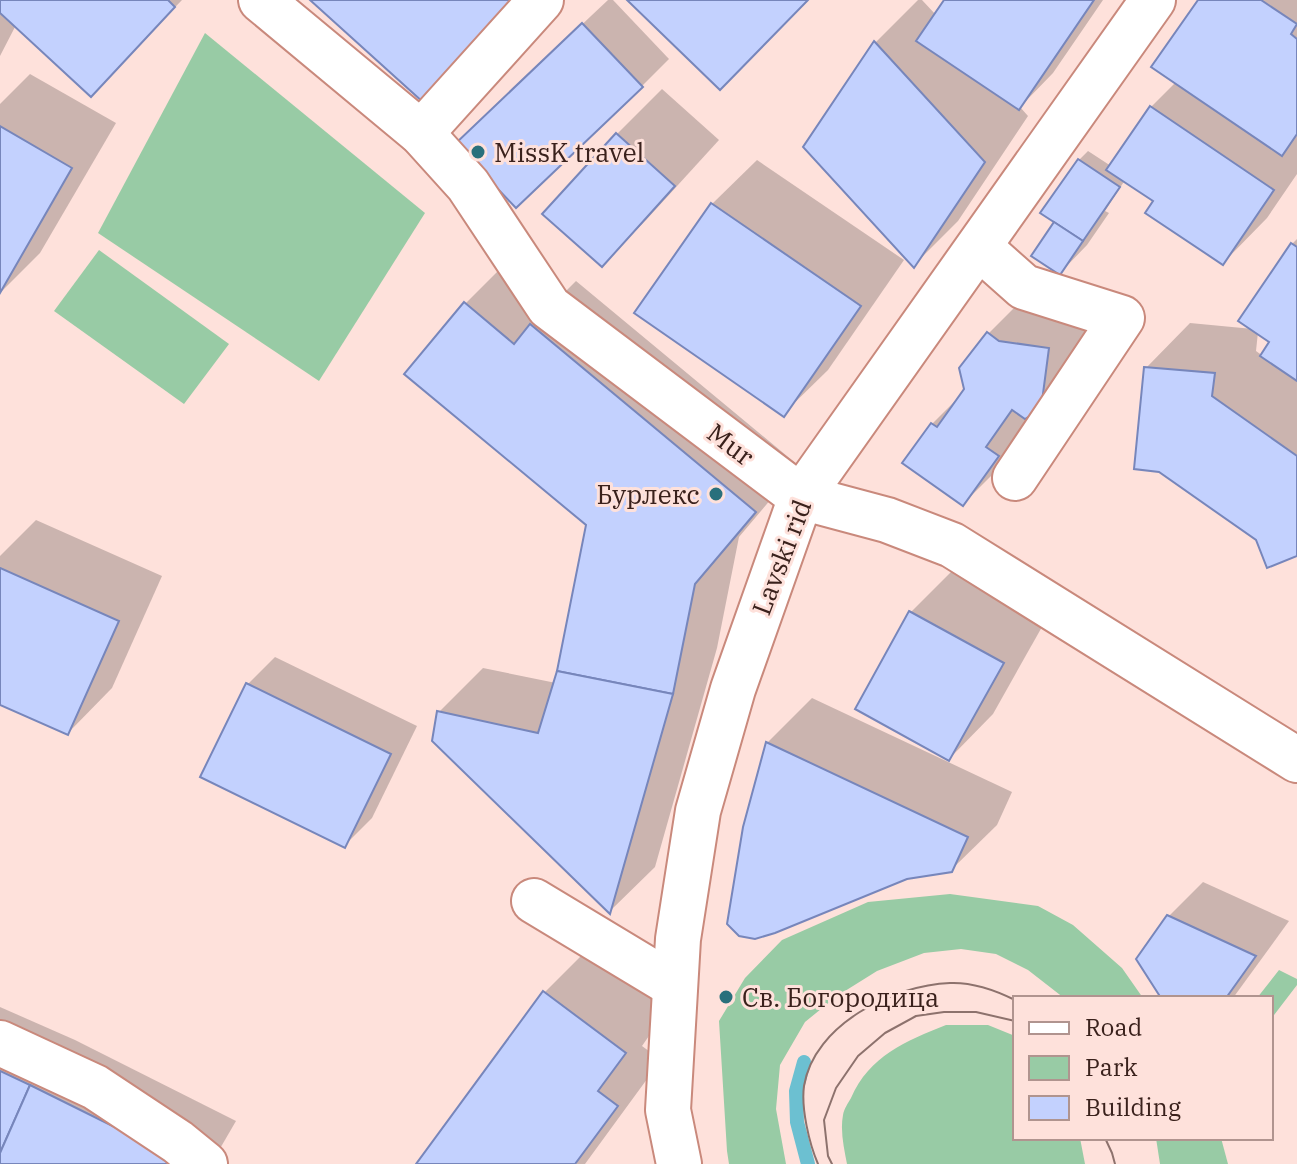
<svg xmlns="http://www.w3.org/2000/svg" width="1297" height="1164" font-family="'IBM Plex Serif',serif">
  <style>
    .green { fill: #98cba5 }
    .shadow { fill: #0003; fill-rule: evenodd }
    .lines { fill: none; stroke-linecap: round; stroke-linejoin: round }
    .stream { stroke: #6cc0d1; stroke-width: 14 }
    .building { fill: #c3d1fe; stroke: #7786bb; stroke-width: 2 }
    .minor-casing { stroke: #c9897c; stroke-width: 48 }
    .minor { stroke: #fff; stroke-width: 44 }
    .tram { stroke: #8d726d; stroke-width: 2 }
    .poi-dot { fill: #29707c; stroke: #fee1db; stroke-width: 3 }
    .labels { text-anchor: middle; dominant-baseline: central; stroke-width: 6; stroke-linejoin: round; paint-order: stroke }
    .poi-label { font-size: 26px; fill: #3a211c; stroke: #fee1db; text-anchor: start }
    .street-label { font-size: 26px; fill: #3a211c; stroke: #fee1db }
  </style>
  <rect width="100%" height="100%" fill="#fee1db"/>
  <!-- green -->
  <g class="green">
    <polygon points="205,33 425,213 319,381 98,233"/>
    <polygon points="99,250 229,344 184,404 54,311"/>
    <polygon points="950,894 1038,906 1073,925 1122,968 1143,998 1064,998 1028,970 996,954 961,949 924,953 877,971 837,996 805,1022 780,1065 776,1109 786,1164 729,1164 727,1151 719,1021 745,978 782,940 868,902"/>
    <polygon points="1279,970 1297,979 1297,985 1271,1019 1271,998 1257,998"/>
    <path d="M946 1025H988L1015 1036V1138H1080L1085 1164H847C844 1148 840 1131 843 1115 844 1109 848 1103 851 1098 869 1056 906 1041 946 1025Z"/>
    <polygon points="1156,1138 1221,1138 1228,1164 1160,1164"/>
  </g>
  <!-- shadow -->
  <g class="shadow">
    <polygon points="0,0 182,0 91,94 16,25 0,56"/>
    <polygon points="608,0 613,0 669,59 642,86 485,116"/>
    <polygon points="918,0 922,0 936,15 946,0 1103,0 1053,73 1020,107 1028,116 958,221 914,265 806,147 876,42"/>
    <polygon points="1200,0 1297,0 1297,174 1267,218 1223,263 1156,201 1125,180 1105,211 1109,213 1087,245 1060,273 1057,222 1079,160 1088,151 1111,166 1151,107 1176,82"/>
    <polygon points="30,74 116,123 40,253 0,293 0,104"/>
    <polygon points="662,89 719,140 646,220 602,265 545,214 617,134"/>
    <polygon points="757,160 904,260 828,370 783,414 712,204"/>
    <path d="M1297 239V554L1257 538 1146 368 1190 323 1253 329 1292 244ZM1258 332 1272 342 1263 356 1256 351Z"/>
    <polygon points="510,259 558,299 576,281 799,466 739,537 717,648 655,867 610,911 439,712 483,668 556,683 589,524 466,303"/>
    <polygon points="1033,289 1092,304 1085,363 1008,459 963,504 932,424 964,392 988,334"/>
    <polygon points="36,520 162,576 112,688 68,733 0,703 0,556"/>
    <polygon points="956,567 1047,618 993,714 949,759 911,612"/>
    <polygon points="275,657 417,726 372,818 345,845 248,684"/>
    <polygon points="812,698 1012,792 997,825 951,870 767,743"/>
    <polygon points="1203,882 1289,921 1233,998 1163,998 1169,916"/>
    <polygon points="589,948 669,1007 642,1046 661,1060 585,1164 419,1164 544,993"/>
    <polygon points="0,1007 75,1040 236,1121 211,1164 0,1164"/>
  </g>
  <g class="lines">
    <!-- stream -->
    <polyline class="stream" points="804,1062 796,1091 797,1122 808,1164"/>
  </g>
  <!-- building -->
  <g class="building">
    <polygon points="0,0 168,0 175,7 91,97 0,13"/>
    <polygon points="310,0 517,0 424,103"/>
    <polygon points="627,0 808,0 720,90"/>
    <polygon points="944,0 1094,0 1019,110 916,41"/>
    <polygon points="1198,0 1261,0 1297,24 1291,34 1297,39 1297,134 1282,156 1151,67"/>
    <polygon points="582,23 643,87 516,208 455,144"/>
    <polygon points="874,41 985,162 914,268 803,147"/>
    <polygon points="1150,106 1274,190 1223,265 1145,213 1153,201 1106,170"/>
    <polygon points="0,126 72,168 0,293"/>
    <polygon points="616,133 675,186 602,267 542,214"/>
    <polygon points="1078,159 1120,187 1083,241 1040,213"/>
    <polygon points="711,203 861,306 784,417 634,313"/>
    <polygon points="1054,222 1083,241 1060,275 1031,256"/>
    <polygon points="1291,243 1297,247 1297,381 1260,356 1269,342 1238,321"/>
    <polygon points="464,302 514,344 530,324 756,512 695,584 673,694 557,671 586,525 404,374"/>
    <polygon points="987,332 999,341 1049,348 1041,409 1025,419 1012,410 986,447 999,456 963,506 902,463 931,423 937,427 964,389 959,368"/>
    <polygon points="1144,367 1215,373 1212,396 1297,456 1297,556 1267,568 1256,540 1159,472 1134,469"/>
    <polygon points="0,568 119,621 68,735 0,705"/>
    <polygon points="909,611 1004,663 949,761 855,709"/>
    <polygon points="557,671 673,694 610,914 432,741 437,711 538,733"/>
    <polygon points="246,683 391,754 345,848 200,777"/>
    <polygon points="766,742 968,837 952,872 907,879 775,933 755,939 739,936 727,924 743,827"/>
    <polygon points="1167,915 1256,956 1226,998 1161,998 1136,959"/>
    <polygon points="543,991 626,1053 598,1091 618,1106 575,1164 416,1164"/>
    <polygon points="0,1071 30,1085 0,1153"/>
    <polygon points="30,1085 189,1164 0,1164 0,1153"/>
  </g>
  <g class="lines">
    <defs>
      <g id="minor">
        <polyline points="261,0 421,133 468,185 549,307 801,497 887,520 952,545 1297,760"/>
        <polyline points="421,133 541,0"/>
        <polyline points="979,247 1024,287 1122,318 1015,478"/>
        <polyline points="534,901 675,986"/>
        <polyline points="0,1043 95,1087 178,1142 205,1164"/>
        <polyline points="679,1164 668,1110 678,939 698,811 733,689 801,497 1153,0"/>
      </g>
    </defs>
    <!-- minor casing -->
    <use href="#minor" class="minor-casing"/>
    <!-- minor -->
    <use href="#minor" class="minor"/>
    <!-- tram -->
    <g class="tram">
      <polyline points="1105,1138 1112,1153 1115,1164"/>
      <path d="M818 1164C809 1143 801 1108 804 1086 814 1024 894 985 950 983 974 982 995 990 1015 1000"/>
      <polyline points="832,1164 828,1156 824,1120 836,1088 858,1056 885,1033 916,1016 944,1012 976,1012 1015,1021"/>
    </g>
  </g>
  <!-- markers -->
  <g class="poi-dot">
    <circle cx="478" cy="152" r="8"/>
    <circle cx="716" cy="494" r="8"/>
    <circle cx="726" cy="997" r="8"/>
  </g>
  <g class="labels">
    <!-- poi labels -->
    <g class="poi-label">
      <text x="494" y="152">MissK travel</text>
      <text x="700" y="494" text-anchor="end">Бурлекс</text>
      <text x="742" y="997">Св. Богородица</text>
    </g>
    <!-- street labels -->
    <g class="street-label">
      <text transform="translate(731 444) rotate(37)">Mur</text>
      <text transform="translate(781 557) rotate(-69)">Lavski rid</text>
    </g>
  </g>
  <!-- legend -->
  <rect x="1013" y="996" width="260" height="144" fill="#fee1db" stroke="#b0948f" stroke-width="2"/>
  <rect x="1029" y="1022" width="40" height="12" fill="#ffffff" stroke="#b0948f" stroke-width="2"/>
  <text x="1085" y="1036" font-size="24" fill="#3a211c">Road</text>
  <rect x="1029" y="1056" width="40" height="24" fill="#98cba5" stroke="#b0948f" stroke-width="2"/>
  <text x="1085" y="1076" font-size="24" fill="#3a211c">Park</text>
  <rect x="1029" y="1096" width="40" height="24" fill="#c3d1fe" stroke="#b0948f" stroke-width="2"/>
  <text x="1085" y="1116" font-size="24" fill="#3a211c">Building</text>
</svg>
